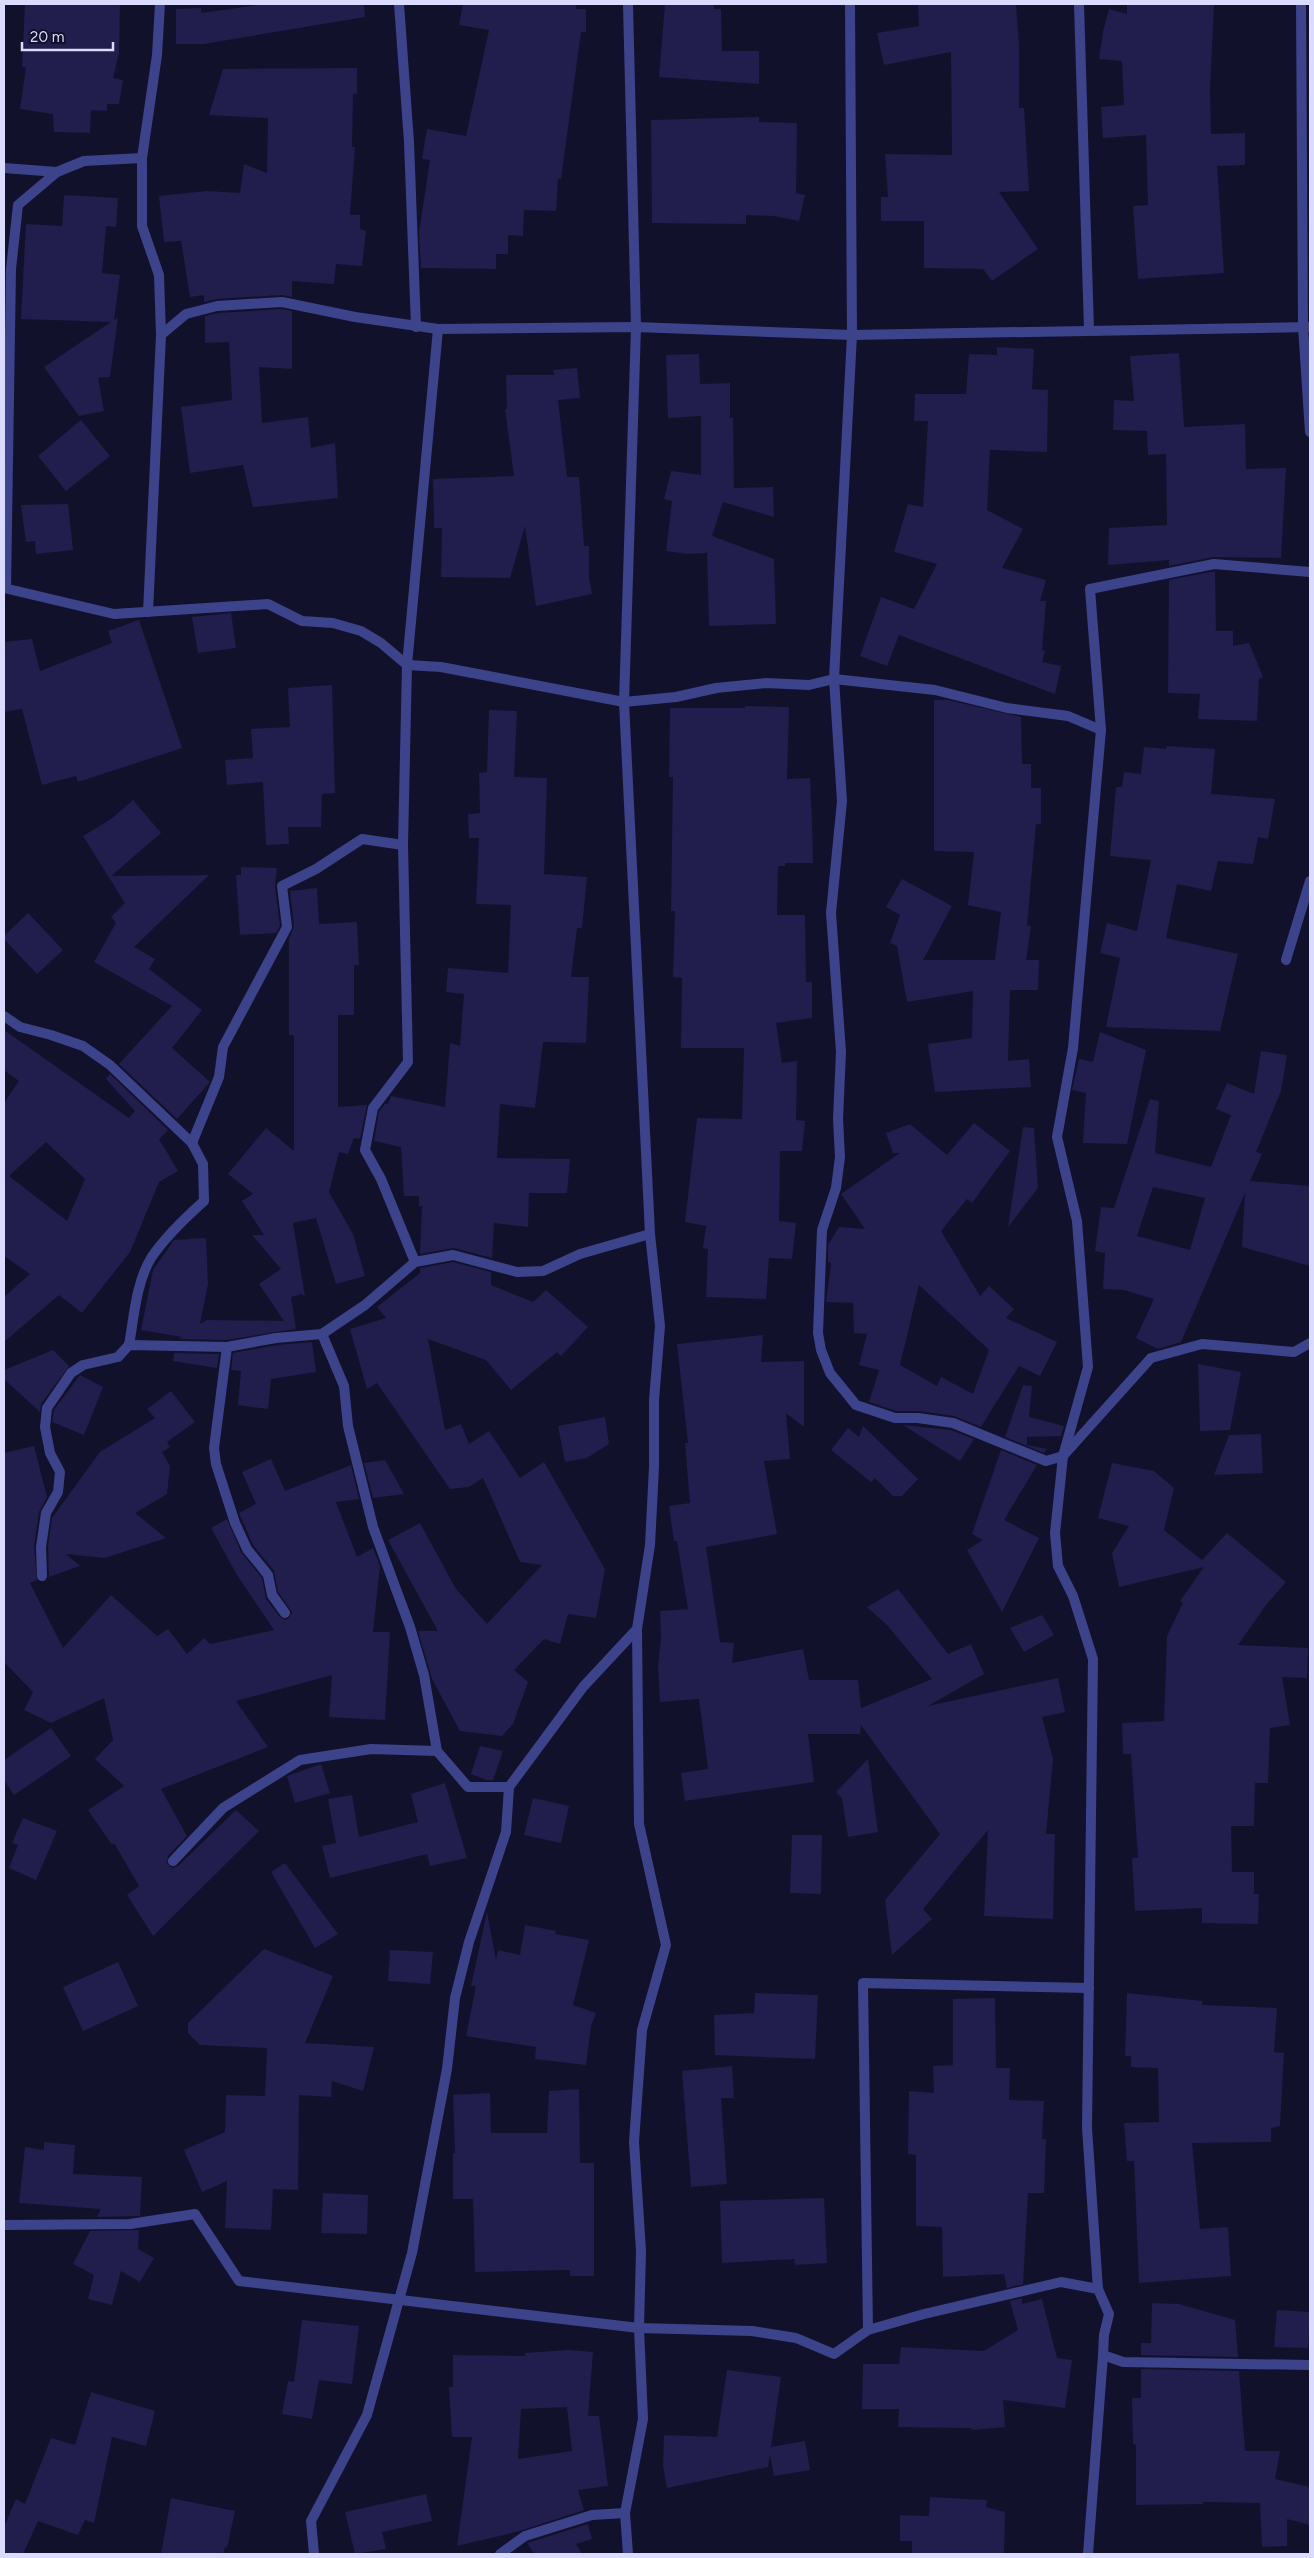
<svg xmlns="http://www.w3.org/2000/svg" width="1314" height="2558" font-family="Figtree,sans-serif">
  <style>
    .building { fill: #211d4c; fill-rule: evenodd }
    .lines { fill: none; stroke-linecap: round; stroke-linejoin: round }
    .minor { stroke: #3c438a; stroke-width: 10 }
  </style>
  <rect width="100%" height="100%" fill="#12112b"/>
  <!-- building -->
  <g class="building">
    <polygon points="25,4 120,4 119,53 113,78 123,80 119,104 107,104 107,111 91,110 90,133 54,132 53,114 20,109 26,67 22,67"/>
    <polygon points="264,4 364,4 365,17 204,44 176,44 176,9 201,8 201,13"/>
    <polygon points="463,4 576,4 576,9 586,9 586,32 581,32 561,179 558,179 556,211 524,210 523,236 508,235 508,254 496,254 496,269 421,268 419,233 430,160 422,159 427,129 466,136 489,30 459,25"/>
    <polygon points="665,4 714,4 714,9 721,9 722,51 759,51 759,84 659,77"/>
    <polygon points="918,4 1016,4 1019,44 1019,108 1024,108 1029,191 999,192 1038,249 992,281 983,269 924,268 924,221 881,221 881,197 888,197 885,154 952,155 951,52 884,65 877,33 919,26"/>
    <polygon points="1127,4 1214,5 1210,88 1211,134 1245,133 1245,165 1217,166 1224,273 1138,279 1133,206 1148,205 1146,135 1103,138 1101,107 1124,105 1122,61 1099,59 1103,32 1109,9 1127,14"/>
    <polygon points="357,68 357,94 353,94 352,147 355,147 350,215 360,215 360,229 366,231 362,266 336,264 334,284 292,281 292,297 282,295 217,299 204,302 204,295 190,297 181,241 164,242 159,196 207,191 240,193 244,164 267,173 268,118 209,115 223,69"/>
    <polygon points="759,117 759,122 797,123 796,193 805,195 799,221 774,216 746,215 746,224 652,223 651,120"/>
    <polygon points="64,195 118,198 116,227 106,226 102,273 120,275 114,320 118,317 110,377 98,378 104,411 79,416 44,367 111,322 21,319 26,224 62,226"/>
    <polygon points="282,309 292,311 292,369 259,367 262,423 308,417 311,448 335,443 338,498 253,507 243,465 190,473 181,407 232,400 229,342 205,343 205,316 218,313"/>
    <polygon points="997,347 1034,349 1032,389 1048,390 1047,452 990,450 987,510 1023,529 1002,568 1046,580 1040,601 1046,601 1042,650 1045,651 1042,662 1061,666 1055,694 899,635 887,666 860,656 881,597 914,609 937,564 894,552 908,504 923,507 928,421 914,421 915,394 966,394 969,354 997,355"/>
    <polygon points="1179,353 1184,427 1245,424 1246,469 1286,468 1281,558 1214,557 1169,566 1169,560 1108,565 1109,528 1167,525 1166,454 1148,455 1147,431 1113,430 1114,400 1134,401 1130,356"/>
    <polygon points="699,354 700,384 730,383 730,418 733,418 734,488 773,487 774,517 723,502 712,536 774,559 776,624 709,626 707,550 706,553 688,554 666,551 672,501 664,499 671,471 701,475 701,416 668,418 666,355"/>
    <polygon points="577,368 580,398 558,400 567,477 579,477 584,546 589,546 589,578 592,594 536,606 525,526 510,578 441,577 442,528 434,528 433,479 514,476 505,409 507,409 506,375 554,375 553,370"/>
    <polygon points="81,420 110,456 66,491 38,456"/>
    <polygon points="68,504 73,550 36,554 35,541 26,542 21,505"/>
    <polygon points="1215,571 1216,631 1233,631 1233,646 1249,643 1263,677 1259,679 1257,721 1198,719 1200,694 1168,693 1169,580"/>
    <polygon points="231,613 236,648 198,653 192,617"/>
    <polygon points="139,620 182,748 78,782 76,776 42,785 22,709 4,712 4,642 32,639 40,671 112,643 108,631"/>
    <polygon points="332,685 335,793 322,794 321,827 288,827 289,844 266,845 263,782 227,785 225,760 253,758 251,729 290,727 288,688"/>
    <polygon points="934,700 948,700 1021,717 1022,764 1031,764 1031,788 1041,788 1041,824 1036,824 1027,926 1031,926 1026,960 1039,960 1038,990 1010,990 1008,1061 1029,1059 1031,1087 935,1092 928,1044 972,1038 973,991 907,1002 897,946 890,943 900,915 886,907 902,879 952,906 923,960 995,960 1001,912 968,905 974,852 934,851"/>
    <polygon points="745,706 789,707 787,779 810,778 812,824 813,863 785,863 785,866 778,866 777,915 805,915 806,982 812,982 812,1018 776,1023 782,1063 797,1061 796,1120 805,1121 802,1151 780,1151 779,1221 796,1223 792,1259 769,1258 766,1299 706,1297 708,1249 703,1248 706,1226 685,1222 697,1118 742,1119 744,1048 681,1048 682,978 673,977 675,911 671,911 673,777 669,777 670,708 745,708"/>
    <polygon points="489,710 517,711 514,777 547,778 544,874 587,877 582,928 577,928 571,977 589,977 586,1043 543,1042 535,1108 500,1104 497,1158 570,1159 567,1193 529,1193 528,1227 494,1223 492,1258 454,1248 420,1254 422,1206 419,1206 419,1196 404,1196 401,1147 374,1141 379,1111 385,1104 388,1104 391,1096 445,1107 450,1043 460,1046 464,994 446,992 448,968 508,973 511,905 476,904 479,838 469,838 468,814 480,813 479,773 487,772"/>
    <polygon points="1167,746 1215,749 1211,794 1275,799 1268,839 1258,837 1253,864 1218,861 1211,891 1177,884 1166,938 1238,954 1220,1031 1106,1027 1120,958 1100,953 1107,923 1137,931 1151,860 1110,856 1116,787 1122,787 1124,772 1141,774 1144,747 1166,749"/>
    <polygon points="133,800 161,833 111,876 209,875 134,947 155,959 149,969 202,1010 172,1048 210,1082 177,1119 119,1064 172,1006 94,962 116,923 111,917 125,903 83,836 111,819"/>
    <polygon points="241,867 277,868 275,887 280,926 276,933 240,935 236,875 241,875"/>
    <polygon points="317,888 319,924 357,922 359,965 354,965 354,1015 338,1015 338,1107 367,1105 360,1139 354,1138 348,1154 339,1152 329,1192 353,1234 365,1276 336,1284 316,1218 293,1223 305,1297 302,1294 291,1297 296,1329 226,1340 179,1339 182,1337 141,1330 153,1270 174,1240 206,1238 208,1284 200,1324 207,1320 284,1321 259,1284 281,1269 252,1235 264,1235 242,1201 253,1194 228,1174 266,1128 294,1151 294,1035 289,1035 289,939 294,926 290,891"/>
    <polygon points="28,913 63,950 37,974 4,939 4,936"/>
    <path d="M4 1030 129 1118 135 1111 106 1079 110 1074 168 1130 159 1139 178 1171 159 1182 130 1252 82 1313 59 1295 4 1342V1297L30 1274 4 1256V1103L19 1081 4 1070ZM46 1142 85 1179 67 1221 9 1176Z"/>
    <polygon points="1100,1032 1146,1050 1127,1144 1083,1143 1086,1093 1072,1090 1079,1059 1093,1062"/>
    <path d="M1261 1051 1287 1055 1281 1091 1256 1152 1262 1154 1250 1181 1310 1186V1266L1242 1247 1245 1193 1181 1342 1158 1349 1136 1338 1154 1299 1124 1290 1103 1289 1105 1253 1095 1251 1101 1207 1114 1208 1150 1099 1159 1101 1155 1153 1211 1167 1231 1115 1216 1109 1227 1083 1254 1094ZM1153 1187 1205 1198 1190 1250 1137 1236Z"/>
    <path d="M974 1123 1010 1151 972 1203 967 1199 941 1231 980 1296 989 1286 1014 1309 1006 1318 1057 1342 1040 1376 1019 1366 981 1427 954 1416 919 1411H896L869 1402 879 1370 859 1365 867 1334 854 1333 853 1303 826 1302 831 1263 828 1262V1245L839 1227 865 1229 841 1194 900 1153H893L886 1133 910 1124 947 1155ZM919 1285 989 1350 973 1394 941 1377 937 1386 900 1365Z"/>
    <polygon points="1023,1127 1034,1128 1038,1188 1008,1227"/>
    <polygon points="453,1262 491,1272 491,1285 533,1302 546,1290 588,1327 561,1356 557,1352 511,1390 486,1360 428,1339 445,1430 461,1424 469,1444 489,1431 520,1478 544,1462 605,1569 596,1618 568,1614 560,1644 544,1639 514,1670 528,1682 513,1724 502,1736 460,1731 432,1679 418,1631 438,1631 388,1540 420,1523 456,1589 487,1624 542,1565 520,1562 483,1478 469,1487 450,1489 377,1383 367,1389 350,1329 386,1318 377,1307 420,1273 420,1268"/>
    <polygon points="763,1335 761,1362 804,1361 804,1427 786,1413 790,1459 764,1461 777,1534 706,1547 720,1642 734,1643 732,1663 803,1649 809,1680 858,1680 861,1708 932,1679 887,1625 867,1607 898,1589 948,1654 971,1644 984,1674 928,1706 1058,1678 1065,1712 1042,1717 1053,1759 1046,1834 1055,1834 1053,1919 984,1916 988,1830 923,1909 932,1919 892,1955 885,1900 940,1834 861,1725 860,1734 808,1734 814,1782 685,1801 681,1773 708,1769 699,1699 660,1702 658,1668 661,1637 660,1611 688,1609 677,1541 674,1541 669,1506 690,1503 685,1443 688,1443 677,1344"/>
    <polygon points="312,1342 316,1372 271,1379 268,1409 238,1405 241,1371 231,1370 233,1353 277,1345"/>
    <polygon points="53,1350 69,1366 41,1404 40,1412 4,1379 4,1370"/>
    <polygon points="174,1353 219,1354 217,1368 173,1361"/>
    <polygon points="1198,1364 1241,1372 1230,1430 1200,1431"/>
    <polygon points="80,1375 103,1387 84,1435 52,1422 54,1410"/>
    <polygon points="1023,1385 1032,1386 1029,1417 1064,1426 1061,1436 1027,1437 1027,1445 1047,1449 1044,1453 1005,1437"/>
    <polygon points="171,1391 195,1422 167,1442 170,1447 162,1452 170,1466 167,1494 135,1513 166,1538 105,1558 66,1554 80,1566 49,1577 48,1547 52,1518 100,1452 155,1418 147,1409"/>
    <polygon points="605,1417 609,1444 587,1458 565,1462 558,1426"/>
    <polygon points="903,1425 951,1430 974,1439 960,1461"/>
    <polygon points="863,1426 918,1479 902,1496 893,1496 875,1478 871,1482 831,1450 848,1428 859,1437"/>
    <polygon points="1261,1434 1263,1473 1214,1475 1229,1435"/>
    <polygon points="34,1446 47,1497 39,1512 34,1546 37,1580 30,1583 63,1648 111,1595 157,1636 168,1629 187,1654 204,1638 210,1644 274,1630 237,1575 211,1528 227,1519 241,1552 262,1578 266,1599 280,1617 285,1620 289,1618 292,1612 278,1592 274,1571 253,1545 239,1513 256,1504 242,1472 271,1459 285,1491 351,1465 359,1499 336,1502 357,1557 373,1548 380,1566 373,1632 390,1632 385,1720 329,1717 332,1675 236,1701 268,1747 161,1789 187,1836 168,1856 167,1863 172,1868 178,1866 236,1810 259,1831 153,1936 127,1895 139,1886 114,1843 112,1845 88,1810 124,1786 95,1759 113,1740 104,1698 51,1723 24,1710 33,1692 4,1662 4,1453"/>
    <polygon points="1001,1450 1037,1465 1004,1520 1039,1538 1002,1612 967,1550 983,1540 972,1534"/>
    <polygon points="385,1460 404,1494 373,1498 364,1463"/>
    <polygon points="1112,1463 1154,1471 1174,1488 1164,1530 1202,1560 1227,1533 1286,1582 1266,1605 1238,1645 1308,1648 1307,1678 1282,1677 1290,1725 1270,1728 1268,1783 1255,1783 1254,1826 1231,1826 1232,1872 1254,1872 1254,1894 1259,1894 1258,1924 1202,1923 1202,1908 1135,1911 1132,1858 1138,1858 1131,1754 1123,1754 1122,1723 1164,1721 1167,1636 1183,1603 1180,1601 1204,1567 1119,1587 1112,1553 1129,1526 1098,1518"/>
    <polygon points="1042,1615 1054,1635 1024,1652 1010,1628"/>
    <polygon points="51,1728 71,1756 14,1795 4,1780 4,1760"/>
    <polygon points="480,1746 503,1751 493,1780 486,1780 471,1774"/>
    <polygon points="868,1759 878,1832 848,1837 842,1798 836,1792"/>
    <polygon points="321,1764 330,1793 295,1803 287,1776"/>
    <polygon points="445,1783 467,1858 430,1866 427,1854 330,1878 322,1846 336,1843 328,1799 352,1795 359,1837 418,1822 411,1794"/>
    <polygon points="533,1798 569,1806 561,1843 524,1835"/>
    <polygon points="23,1818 57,1831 36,1880 9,1868 18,1845 12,1843"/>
    <polygon points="792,1835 822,1835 821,1894 790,1893"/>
    <polygon points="285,1863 338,1934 315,1948 271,1872"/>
    <polygon points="487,1912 496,1960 498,1950 520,1955 525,1925 556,1931 555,1934 589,1940 573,2005 596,2013 591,2026 586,2065 535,2059 536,2047 466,2036 476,1986 471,1986"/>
    <polygon points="264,1949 333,1976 305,2043 374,2047 363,2091 332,2081 331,2097 299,2095 298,2190 273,2189 271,2230 225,2228 227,2181 202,2192 184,2150 225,2132 226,2095 265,2096 267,2048 200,2045 188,2033 188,2023"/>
    <polygon points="390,1950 433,1952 430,1984 388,1981"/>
    <polygon points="118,1962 138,2006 83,2031 63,1987"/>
    <polygon points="755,1993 818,1995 815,2059 715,2055 714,2015 754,2013"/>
    <polygon points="1127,1993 1202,2001 1202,2005 1277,2008 1274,2052 1284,2053 1280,2126 1271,2128 1271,2142 1192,2143 1200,2229 1228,2227 1231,2276 1139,2283 1134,2161 1127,2161 1124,2123 1159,2122 1158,2068 1131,2067 1131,2056 1125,2056"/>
    <polygon points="995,1998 996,2068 1010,2068 1009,2100 1044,2101 1042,2139 1046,2139 1044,2193 1028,2193 1023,2284 1007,2288 1004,2274 943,2277 942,2227 916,2226 916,2155 908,2154 909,2091 934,2093 933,2066 953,2065 953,1999"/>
    <polygon points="732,2066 734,2098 721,2098 727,2184 691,2187 682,2071"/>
    <polygon points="579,2089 580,2163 594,2163 594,2276 570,2276 570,2270 475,2272 473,2199 453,2199 453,2153 455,2153 453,2095 490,2093 491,2133 547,2133 549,2091"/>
    <polygon points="44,2142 75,2145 73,2174 142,2177 140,2216 97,2217 101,2209 19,2203 25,2147 44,2150"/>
    <polygon points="323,2193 368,2195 367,2234 321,2233"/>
    <polygon points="824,2198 827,2263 795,2265 794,2259 722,2263 720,2201"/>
    <polygon points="139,2230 138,2249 154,2258 140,2282 121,2271 112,2305 88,2299 94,2275 73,2264 90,2231"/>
    <polygon points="1022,2298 1022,2304 1042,2299 1057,2358 1072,2360 1065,2408 1003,2400 1005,2427 972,2430 971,2428 898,2427 899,2409 862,2409 863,2364 899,2364 901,2347 984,2351 1018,2330 1010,2301"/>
    <polygon points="1152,2303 1179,2304 1235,2320 1238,2357 1141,2355 1141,2343 1151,2343"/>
    <polygon points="1277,2310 1310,2312 1308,2348 1274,2347"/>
    <polygon points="302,2320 359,2326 352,2384 319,2380 312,2419 282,2414 288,2381 294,2382"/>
    <path d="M568 2350 593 2352 588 2416H599L608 2486 578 2490 584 2510 520 2531 457 2546 472 2437H452L449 2387H453V2355L525 2356V2353ZM567 2407 572 2451 518 2459 521 2409Z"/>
    <polygon points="1141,2369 1239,2371 1245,2451 1280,2451 1275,2479 1310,2487 1310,2525 1287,2519 1287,2546 1262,2547 1260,2503 1203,2502 1203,2504 1136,2505 1136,2445 1133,2444 1132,2398 1141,2398"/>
    <polygon points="727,2370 781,2377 771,2447 805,2441 810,2470 774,2476 770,2455 768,2467 667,2488 663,2466 664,2435 717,2437"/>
    <polygon points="91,2392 155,2411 146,2446 112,2437 94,2523 85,2520 78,2535 38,2521 23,2554 4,2554 4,2527 16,2499 25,2504 51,2438 75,2445"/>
    <polygon points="426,2494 432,2521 382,2532 386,2549 355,2554 345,2512"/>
    <polygon points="930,2497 987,2500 986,2507 1005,2512 1004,2554 912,2554 912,2541 900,2541 900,2515 929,2516"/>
    <polygon points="171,2498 235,2511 227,2548 225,2547 223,2554 161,2554"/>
    <polygon points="588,2524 592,2539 576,2544 582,2554 534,2554 527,2543"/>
  </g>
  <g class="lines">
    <!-- minor -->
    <g class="minor">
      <polyline points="160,4 157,55 142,158 142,226 159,275 161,335"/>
      <polyline points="399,4 409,142 416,327"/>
      <polyline points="850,4 852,335 834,679 842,801 831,913 841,1052 838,1119 840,1157 836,1188 822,1230 818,1333 821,1350 830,1373 856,1405 895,1418 918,1418 953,1423 1046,1461 1063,1456 1151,1358 1202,1344 1294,1352 1310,1343"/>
      <polyline points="1079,4 1089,330"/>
      <polyline points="1301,4 1303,327 1310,432"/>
      <polyline points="4,168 57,172"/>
      <polyline points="4,588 114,614 268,604 302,621 333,623 361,631 381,643 407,665 441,667 624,702 676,697 716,688 766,683 809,685 834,679 935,690 1007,708 1068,716 1101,730"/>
      <polyline points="6,588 11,269 18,205 57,172 84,161 142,158"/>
      <polyline points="148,612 161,335 186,314 217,306 282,302 355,317 438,329 636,327 852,335 1310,327"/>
      <polyline points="1286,960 1310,881"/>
      <path d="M4 1016 20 1027 51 1035 83 1046 110 1065 192 1143 203 1164 204 1201C185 1218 165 1237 151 1258 136 1283 134 1317 129 1345"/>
      <polyline points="192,1143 219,1077 223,1047 287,927 282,886 316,869 362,839 403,845"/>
      <polyline points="415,1262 381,1179 365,1150 373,1108 408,1062 403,845 407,665 438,329"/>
      <polyline points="322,1334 344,1386 348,1426 373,1527 410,1627 424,1675 437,1751"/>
      <polyline points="227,1347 214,1448 216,1464 235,1523 247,1549 268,1575 272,1595 285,1613"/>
      <polyline points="42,1576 41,1547 46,1513 58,1492 60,1472 50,1453 45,1427 47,1408 71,1373 83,1365 118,1357 129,1345 227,1347 276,1338 322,1334 365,1305 415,1262 453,1255 517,1272 543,1271 580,1254 650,1234"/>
      <polyline points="173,1861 223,1808 300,1760 371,1749 437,1751 468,1787 509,1787"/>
      <polyline points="4,2225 130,2224 195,2214 239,2281 639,2328 752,2331 796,2338 834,2354 868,2330 924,2314 1061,2282 1098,2289 1109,2314 1104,2335 1103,2355 1123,2362 1310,2365"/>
      <polyline points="1098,2289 1087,2128 1093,1659 1073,1596 1058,1566 1055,1533 1063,1456 1088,1367 1077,1221 1057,1137 1073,1048 1101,730 1090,589 1214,564 1310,572"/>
      <polyline points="868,2330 863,1983 1089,1988"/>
      <polyline points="314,2554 311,2521 367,2415 412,2253 447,2069 455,1998 469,1942 506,1832 509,1787 583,1687 637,1629 650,1545 654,1467 654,1400 660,1326 650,1234 624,702 636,327 628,4"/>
      <polyline points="500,2554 525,2536 592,2515 625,2513"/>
      <polyline points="628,2554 625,2513 643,2419 639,2328 641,2251 634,2142 642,2030 666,1945 639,1824 637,1629"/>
      <polyline points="1088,2554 1103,2355"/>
    </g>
  </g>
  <!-- border -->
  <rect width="1314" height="2558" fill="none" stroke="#dbdbff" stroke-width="10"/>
  <!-- scale -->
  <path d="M22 42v8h91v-8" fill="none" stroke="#dbdbff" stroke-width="2.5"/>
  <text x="30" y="42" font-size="15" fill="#dbdbff" stroke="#12112b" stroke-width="4" paint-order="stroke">20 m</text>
</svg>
